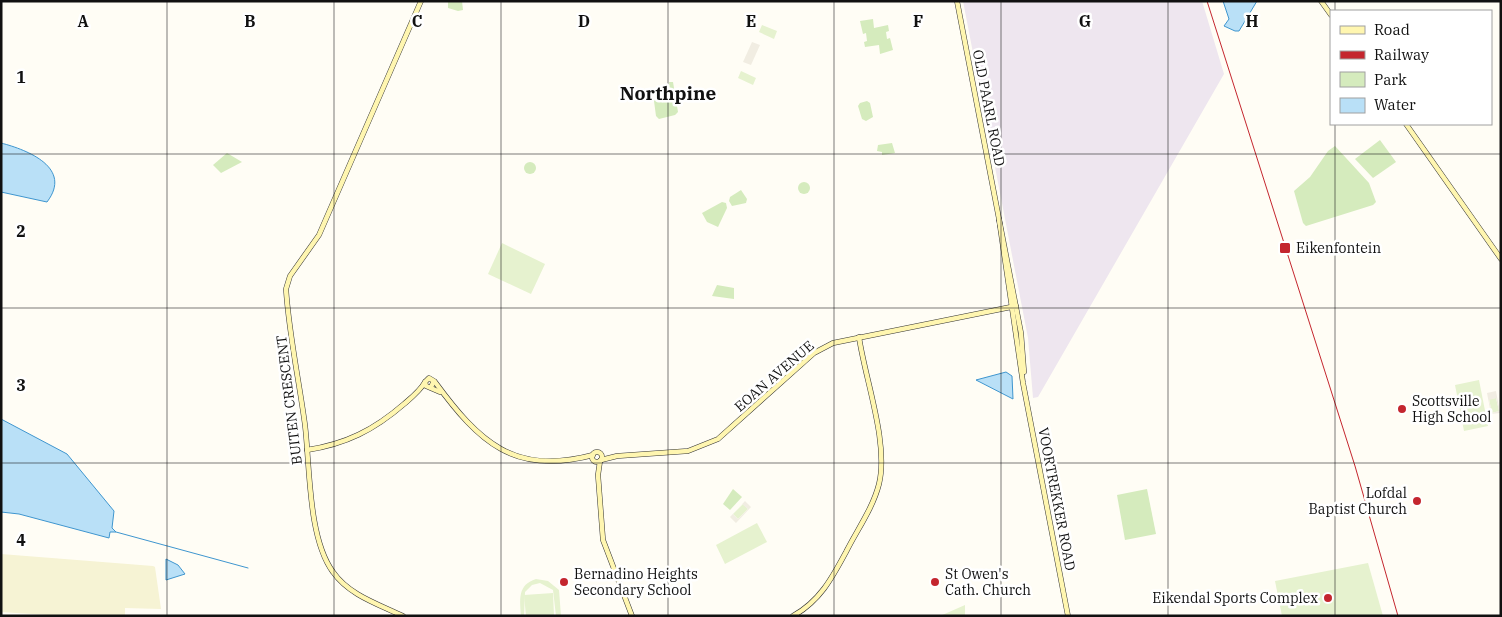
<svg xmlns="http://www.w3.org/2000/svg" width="1502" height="617" font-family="'IBM Plex Serif',serif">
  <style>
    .industrial { fill: #eee6ef }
    .farmland { fill: #f6f3d4 }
    .green { fill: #d5ebbd }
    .pitch { fill: #e6f2cf }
    .plaza { fill: #f1ede2; fill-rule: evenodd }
    .water { fill: #b9e0f7; stroke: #3f96cf }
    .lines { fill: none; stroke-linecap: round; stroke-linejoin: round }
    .stream { stroke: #3f96cf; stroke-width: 1 }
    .secondary-casing { stroke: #333; stroke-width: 5.5 }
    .secondary { stroke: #fff6b0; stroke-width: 4.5 }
    .rail { stroke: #c4262e; stroke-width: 1 }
    .grid { fill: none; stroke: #111; stroke-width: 1; stroke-opacity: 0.55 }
    .poi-dot { fill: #c4262e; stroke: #fff; stroke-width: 2 }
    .labels { text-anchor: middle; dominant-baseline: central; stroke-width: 5; stroke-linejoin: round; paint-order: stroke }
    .street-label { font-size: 14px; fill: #111; stroke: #fff }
    .poi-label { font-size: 14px; fill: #111; stroke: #fff; text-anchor: start }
    .district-label { font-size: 19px; font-weight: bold; fill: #111; stroke: #fff }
    .grid-label { font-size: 16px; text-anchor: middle; font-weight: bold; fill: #111; stroke: #fff; stroke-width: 5; stroke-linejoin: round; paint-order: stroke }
  </style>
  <rect width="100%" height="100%" fill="#fffdf5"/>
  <!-- industrial -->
  <polygon class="industrial" points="963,1 1202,1 1224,74 1038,397 1033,398 1028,338"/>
  <!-- farmland -->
  <polygon class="farmland" points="1,554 153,566 155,567 161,609 125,608 125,616 63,616 1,612"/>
  <!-- green -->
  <g class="green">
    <polygon points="448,1 462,1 463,10 458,11 448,8"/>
    <polygon points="873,19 874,28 888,25 889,31 886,32 887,39 890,38 893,50 880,54 879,45 865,47 864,42 867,41 866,33 863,34 860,21"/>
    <polygon points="669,82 673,82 678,112 675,115 659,119 656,116 654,101 662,91 670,92"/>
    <polygon points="867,101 870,103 873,117 866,121 862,119 858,106 860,103"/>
    <polygon points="1380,140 1396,162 1373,178 1355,159"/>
    <polygon points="892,143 895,153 882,155 882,152 877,151 878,145"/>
    <polygon points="1335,146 1369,183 1376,202 1373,205 1306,226 1303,223 1294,191 1310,177 1328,151"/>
    <polygon points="227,153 242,162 221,173 213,165"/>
    <circle cx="530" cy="168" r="6"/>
    <circle cx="804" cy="188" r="6"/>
    <polygon points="741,190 747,199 746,203 732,206 729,201 730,197"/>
    <polygon points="722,202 726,203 727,208 718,227 707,222 702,213"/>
    <polygon points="717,285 734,288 734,299 712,296"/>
    <polygon points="733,489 742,497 730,510 723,504"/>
    <polygon points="1147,489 1156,534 1125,540 1117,495"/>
  </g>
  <!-- pitch -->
  <g class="pitch">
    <polygon points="762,25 777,31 774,39 759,32"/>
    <polygon points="741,71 756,78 753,85 738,78"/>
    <polygon points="502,243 545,264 531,294 488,274"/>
    <polygon points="1479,380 1488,426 1464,431 1455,385"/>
    <polygon points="1496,398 1499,411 1492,413 1489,399"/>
    <polygon points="743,504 748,509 738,519 733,514"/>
    <polygon points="757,523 767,542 725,564 716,545"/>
    <polygon points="1368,563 1383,616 1282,616 1275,581"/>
    <path d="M536 579 548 581 559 590 561 616H556L553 590 540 583 532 585 525 592 524 616H521C520 600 517 585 536 579Z"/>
    <polygon points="553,593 554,616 526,616 524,595"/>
    <polygon points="965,605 965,616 940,616"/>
  </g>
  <!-- plaza -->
  <g class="plaza">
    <polygon points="752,42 760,45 751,65 743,62"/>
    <path d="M1496 391 1500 413 1491 414 1487 393ZM1496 398 1499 411 1492 413 1489 400Z"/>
    <path d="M745 501 751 507 736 523 730 517ZM742 504 748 509 738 519 733 514Z"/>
  </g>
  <!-- water -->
  <g class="water">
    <polygon points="1223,1 1257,1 1239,31 1235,31 1224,26 1229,19"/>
    <path d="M1 143C28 150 73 168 47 202L1 192Z"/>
    <polygon points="1006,372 1012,376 1013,399 976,380"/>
    <polygon points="1,419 67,454 114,511 112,528 116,532 110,532 109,538 19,514 1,512"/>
    <polygon points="166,559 178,565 185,574 166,580"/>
  </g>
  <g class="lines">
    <!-- stream -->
    <polyline class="stream" points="116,532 248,568"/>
    <defs>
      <g id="secondary">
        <polyline points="957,1 1021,333 1024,372"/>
        <polyline points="1321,1 1331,15"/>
        <polyline points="1406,124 1501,259"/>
        <polyline points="999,219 1023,383 1068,616"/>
        <path d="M435 382C479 442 514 476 593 455"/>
        <polyline points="431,387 434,381 429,378 425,382 426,386 440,392"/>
        <path d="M307 450C346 444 374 430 404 404 411 398 420 391 425 382"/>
        <circle cx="597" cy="457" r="5"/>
        <polyline points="601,460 617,456 688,451 718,439 814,353 833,343 1016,306"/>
        <polyline points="600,461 598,475 603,540 632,616"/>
        <path d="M403 616C378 604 349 595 333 572 308 538 310 467 305 425 299 380 289 335 286 289L290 276 319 235 421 1"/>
        <path d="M793 616C820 601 832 578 846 552 857 530 873 508 879 484 889 443 865 379 859 337"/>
      </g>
    </defs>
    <!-- secondary casing -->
    <use href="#secondary" class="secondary-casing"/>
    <!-- secondary -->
    <use href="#secondary" class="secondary"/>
    <!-- rail -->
    <polyline class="rail" points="1207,1 1355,466 1398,616"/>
  </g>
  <!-- grid -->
  <path class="grid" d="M167 1V616M334 1V616M501 1V616M668 1V616M834 1V616M1001 1V616M1168 1V616M1335 1V11M1335 124V616M1 154H1501M1 308H1501M1 463H1501"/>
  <!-- markers -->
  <g class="poi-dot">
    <rect x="1279" y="242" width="12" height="12" rx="2.5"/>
    <circle cx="1402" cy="409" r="5"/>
    <circle cx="1417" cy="501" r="5"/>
    <circle cx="564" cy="582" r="5"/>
    <circle cx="935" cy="582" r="5"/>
    <circle cx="1328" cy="598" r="5"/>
  </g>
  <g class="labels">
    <!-- street labels -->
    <g class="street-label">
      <text transform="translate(989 108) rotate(79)">OLD PAARL ROAD</text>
      <text transform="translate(774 376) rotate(-41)">EOAN AVENUE</text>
      <text transform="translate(289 400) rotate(-97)">BUITEN CRESCENT</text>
      <text transform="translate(1057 499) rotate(79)">VOORTREKKER ROAD</text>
    </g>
    <!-- poi labels -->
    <g class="poi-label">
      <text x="1296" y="248">Eikenfontein</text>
      <text x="1412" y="401">Scottsville<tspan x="1412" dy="16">High School</tspan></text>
      <text x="1407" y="493" text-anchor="end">Lofdal<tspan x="1407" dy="16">Baptist Church</tspan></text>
      <text x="574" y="574">Bernadino Heights<tspan x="574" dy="16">Secondary School</tspan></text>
      <text x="945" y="574">St Owen's<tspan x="945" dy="16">Cath. Church</tspan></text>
      <text x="1318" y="598" text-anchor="end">Eikendal Sports Complex</text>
    </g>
    <!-- district labels -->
    <g class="district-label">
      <text x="668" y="93">Northpine</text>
    </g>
  </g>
  <g class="grid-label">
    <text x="83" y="27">A</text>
    <text x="250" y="27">B</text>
    <text x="417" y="27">C</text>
    <text x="584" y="27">D</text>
    <text x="751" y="27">E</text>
    <text x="918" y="27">F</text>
    <text x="1085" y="27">G</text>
    <text x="1252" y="27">H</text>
    <text x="21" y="83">1</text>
    <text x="21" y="237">2</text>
    <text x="21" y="391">3</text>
    <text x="21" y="546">4</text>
  </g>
  <!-- border -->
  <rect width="1502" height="617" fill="none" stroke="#111111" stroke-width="5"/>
  <!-- legend -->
  <rect x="1330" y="10" width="162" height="115" fill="#ffffff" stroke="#a0a0a0"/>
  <rect x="1340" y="26" width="25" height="8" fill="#fff6b0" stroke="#a0a0a0"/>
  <text x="1374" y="35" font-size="15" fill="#111111">Road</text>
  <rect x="1340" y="51" width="25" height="8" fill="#c4262e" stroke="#a0a0a0"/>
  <text x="1374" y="60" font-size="15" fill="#111111">Railway</text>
  <rect x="1340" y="72" width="25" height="15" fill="#d5ebbd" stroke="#a0a0a0"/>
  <text x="1374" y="85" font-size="15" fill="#111111">Park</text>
  <rect x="1340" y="98" width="25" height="15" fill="#b9e0f7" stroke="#a0a0a0"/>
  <text x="1374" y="110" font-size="15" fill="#111111">Water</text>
</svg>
